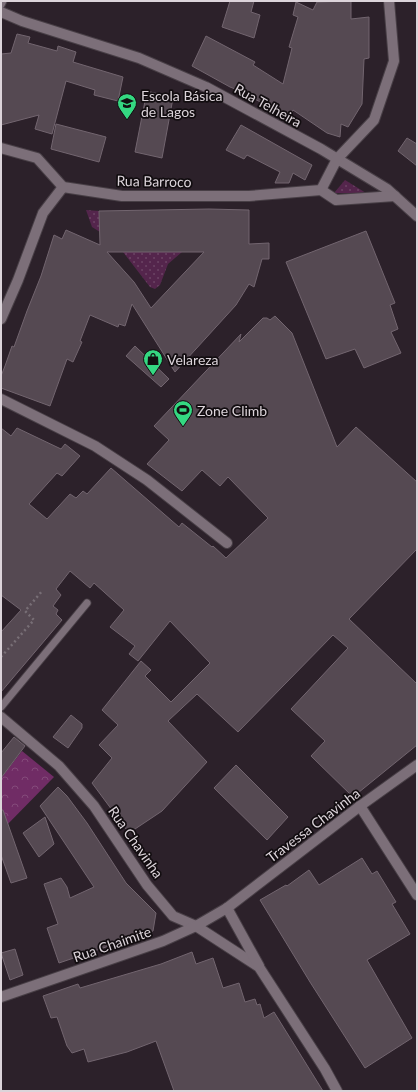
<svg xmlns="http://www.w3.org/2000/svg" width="418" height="1092" font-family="Lato,sans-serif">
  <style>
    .forest { fill: url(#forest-crowns) }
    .garden { fill: url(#garden-dots) }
    .building { fill: #554952; stroke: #72656f; fill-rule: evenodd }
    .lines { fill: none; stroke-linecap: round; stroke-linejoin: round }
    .lane-casing { stroke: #483f46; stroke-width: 9 }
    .street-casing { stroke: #483f46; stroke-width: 12 }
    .path { stroke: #786f76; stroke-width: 2.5; stroke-dasharray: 2 3; stroke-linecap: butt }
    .lane { stroke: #7c6f79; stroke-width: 7 }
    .street { stroke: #7c6f79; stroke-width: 10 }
    .labels { text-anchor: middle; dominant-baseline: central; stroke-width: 3.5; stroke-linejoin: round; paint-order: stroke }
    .poi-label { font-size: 14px; fill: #dcd4da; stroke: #120d10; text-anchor: start }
    .street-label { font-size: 14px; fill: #dcd4da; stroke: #120d10 }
  </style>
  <defs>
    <pattern id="forest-crowns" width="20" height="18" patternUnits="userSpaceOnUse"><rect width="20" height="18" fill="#702c65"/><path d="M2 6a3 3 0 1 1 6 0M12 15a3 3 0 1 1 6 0" fill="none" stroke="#844a7a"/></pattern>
    <pattern id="garden-dots" width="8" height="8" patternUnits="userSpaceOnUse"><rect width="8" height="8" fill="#54254c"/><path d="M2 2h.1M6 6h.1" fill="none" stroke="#6c4465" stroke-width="1.8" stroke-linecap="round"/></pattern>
  </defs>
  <rect width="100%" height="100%" fill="#2c212a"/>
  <!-- forest -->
  <polygon class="forest" points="22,751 54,777 1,831 1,778"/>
  <!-- garden -->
  <g class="garden">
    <polygon points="345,180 366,193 334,193"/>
    <polygon points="86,210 99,211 100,232 92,227"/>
    <polygon points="123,252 182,252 168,264 160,285 155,289 150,287"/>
  </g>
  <!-- building -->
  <g class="building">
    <polygon points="230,1 254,1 251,12 260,15 254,38 222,27"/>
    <polygon points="351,1 351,19 369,17 369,58 364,59 362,104 348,127 341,124 340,137 327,133 293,110 289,119 272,109 272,108 247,95 248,94 230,87 192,66 206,36 255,62 253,65 283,84 292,48 289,47 298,17 293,15 296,2 313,10 317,2"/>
    <polygon points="17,34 30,37 28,43 57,51 58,46 76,52 73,62 123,77 118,101 94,95 95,90 66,81 52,134 35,129 39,115 1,125 1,54 11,53"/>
    <polygon points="147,91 173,98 162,158 135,152"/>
    <polygon points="56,124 106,137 99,162 51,149"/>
    <polygon points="241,125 312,165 305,180 293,173 289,183 275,183 280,172 247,155 244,159 226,150"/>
    <polygon points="407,138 417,144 417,166 398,151"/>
    <path d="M209 209 249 210V244L269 243V259H262L254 287 249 284 236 305 175 372 132 304 125 326 119 324 118 327 90 315 80 341 82 342 73 362 67 359 50 406 1 388V376L5 366 12 346 14 347 27 311 41 276 54 235 62 239 66 230 100 245 99 211ZM107 252H204L151 308 134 282Z"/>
    <polygon points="366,231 395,303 390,305 398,329 391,332 401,353 364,368 355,349 326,359 286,262"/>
    <polygon points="275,316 292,333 337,447 356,427 417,482 417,549 349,619 417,684 417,745 353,797 311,756 325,741 291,709 348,648 333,635 238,732 197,694 168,721 207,762 162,811 129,833 92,783 112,758 99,745 118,725 102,710 141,661 151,670 145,676 171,702 210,663 170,621 138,661 129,654 135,646 110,627 124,610 94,583 90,588 70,571 56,589 61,595 53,606 58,610 56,614 62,620 1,692 1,632 21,610 1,595 1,428 11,436 17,428 61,449 65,444 80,456 62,476 57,473 29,504 47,519 70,494 76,498 83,491 87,494 111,468 179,527 182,523 212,547 213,546 226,558 268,518 228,477 220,486 202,470 182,491 147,464 169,440 154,426 241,334 239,342 263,318 267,318 270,320"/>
    <polygon points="135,346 169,379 161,387 126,356"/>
    <polygon points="71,715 82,724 82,728 68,748 53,737"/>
    <polygon points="14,737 25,746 1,778 1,753"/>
    <polygon points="236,765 288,817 267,840 214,788"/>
    <polygon points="58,787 67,796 87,823 126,883 156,913 153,931 59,963 47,928 58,924 44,884 61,878 67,887 70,898 94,887 40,806"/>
    <polygon points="1,810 3,810 27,878 11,883 1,855"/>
    <polygon points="45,817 54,844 39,857 23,833"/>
    <polygon points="362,858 372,874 377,871 396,902 392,904 410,934 367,960 412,1038 365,1068 310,982 260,900 286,885 287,886 309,870 319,885"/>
    <polygon points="15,949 23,975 10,980 1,953"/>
    <polygon points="192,952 196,964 213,958 223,988 239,983 245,1002 255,999 257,1005 260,1004 264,1018 274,1012 323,1091 174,1091 156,1041 127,1052 88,1062 84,1049 72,1053 67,1046 57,1017 51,1018 43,996 78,984 80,988 161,964"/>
  </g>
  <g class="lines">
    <defs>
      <g id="lane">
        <polyline points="1,5 3,1"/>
        <polyline points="1,707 87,603"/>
      </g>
      <g id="street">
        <polyline points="1,12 22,21 139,58 206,87 321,149 387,189 417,216"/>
        <polyline points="1,148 37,158 63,187 122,196 249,196 321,190 337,159 374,120 394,61 389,1"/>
        <polyline points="321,190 336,200 395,196"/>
        <polyline points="1,319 18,280 43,213 63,187"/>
        <polyline points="1,399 95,446 147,480 227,543"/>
        <polyline points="1,717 59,766 94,806 147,885 173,916 196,926 259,967 325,1069 337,1091"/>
        <polyline points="360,806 417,895"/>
        <polyline points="227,908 259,966"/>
        <polyline points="1,997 163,941 196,926 227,908 360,806 417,765"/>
      </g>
    </defs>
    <!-- lane casing -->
    <use href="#lane" class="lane-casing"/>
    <!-- street casing -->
    <use href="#street" class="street-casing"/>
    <!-- path -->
    <polyline class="path" points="1,657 34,620 25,611 43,590"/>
    <!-- lane -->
    <use href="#lane" class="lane"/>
    <!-- street -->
    <use href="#street" class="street"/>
  </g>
  <!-- icons -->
  <defs>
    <symbol id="school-pin" viewBox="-11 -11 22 30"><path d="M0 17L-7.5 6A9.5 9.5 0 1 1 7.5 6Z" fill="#34d881" stroke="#120d10"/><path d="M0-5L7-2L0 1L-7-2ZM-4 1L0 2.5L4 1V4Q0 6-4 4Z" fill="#111"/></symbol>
    <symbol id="shop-pin" viewBox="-11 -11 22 30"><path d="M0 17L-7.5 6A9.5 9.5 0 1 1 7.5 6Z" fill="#34d881" stroke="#120d10"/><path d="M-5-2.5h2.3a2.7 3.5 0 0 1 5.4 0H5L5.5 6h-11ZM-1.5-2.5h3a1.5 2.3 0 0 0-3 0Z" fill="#111"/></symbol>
    <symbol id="stadium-pin" viewBox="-11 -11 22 30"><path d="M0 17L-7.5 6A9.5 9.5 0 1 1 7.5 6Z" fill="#34d881" stroke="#120d10"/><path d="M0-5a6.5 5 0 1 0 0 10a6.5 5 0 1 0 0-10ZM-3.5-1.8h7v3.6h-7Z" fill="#111"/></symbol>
  </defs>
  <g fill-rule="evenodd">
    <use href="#school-pin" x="116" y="92" width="22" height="30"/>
    <use href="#shop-pin" x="142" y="348" width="22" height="30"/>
    <use href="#stadium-pin" x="172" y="399" width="22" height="30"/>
  </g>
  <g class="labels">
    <!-- poi labels -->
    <g class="poi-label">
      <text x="141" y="95">Escola Básica<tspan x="141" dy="16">de Lagos</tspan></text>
      <text x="167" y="359">Velareza</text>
      <text x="197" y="410">Zone Climb</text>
    </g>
    <!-- street labels -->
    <g class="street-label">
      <text transform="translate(268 105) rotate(29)">Rua Telheira</text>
      <text transform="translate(154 181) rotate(1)">Rua Barroco</text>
      <text transform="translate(313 825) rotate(-37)">Travessa Chavinha</text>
      <text transform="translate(136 842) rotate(55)">Rua Chavinha</text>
      <text transform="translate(112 944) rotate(-19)">Rua Chaimite</text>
    </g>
  </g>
  <!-- border -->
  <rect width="418" height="1092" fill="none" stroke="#dcd4da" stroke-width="4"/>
</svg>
